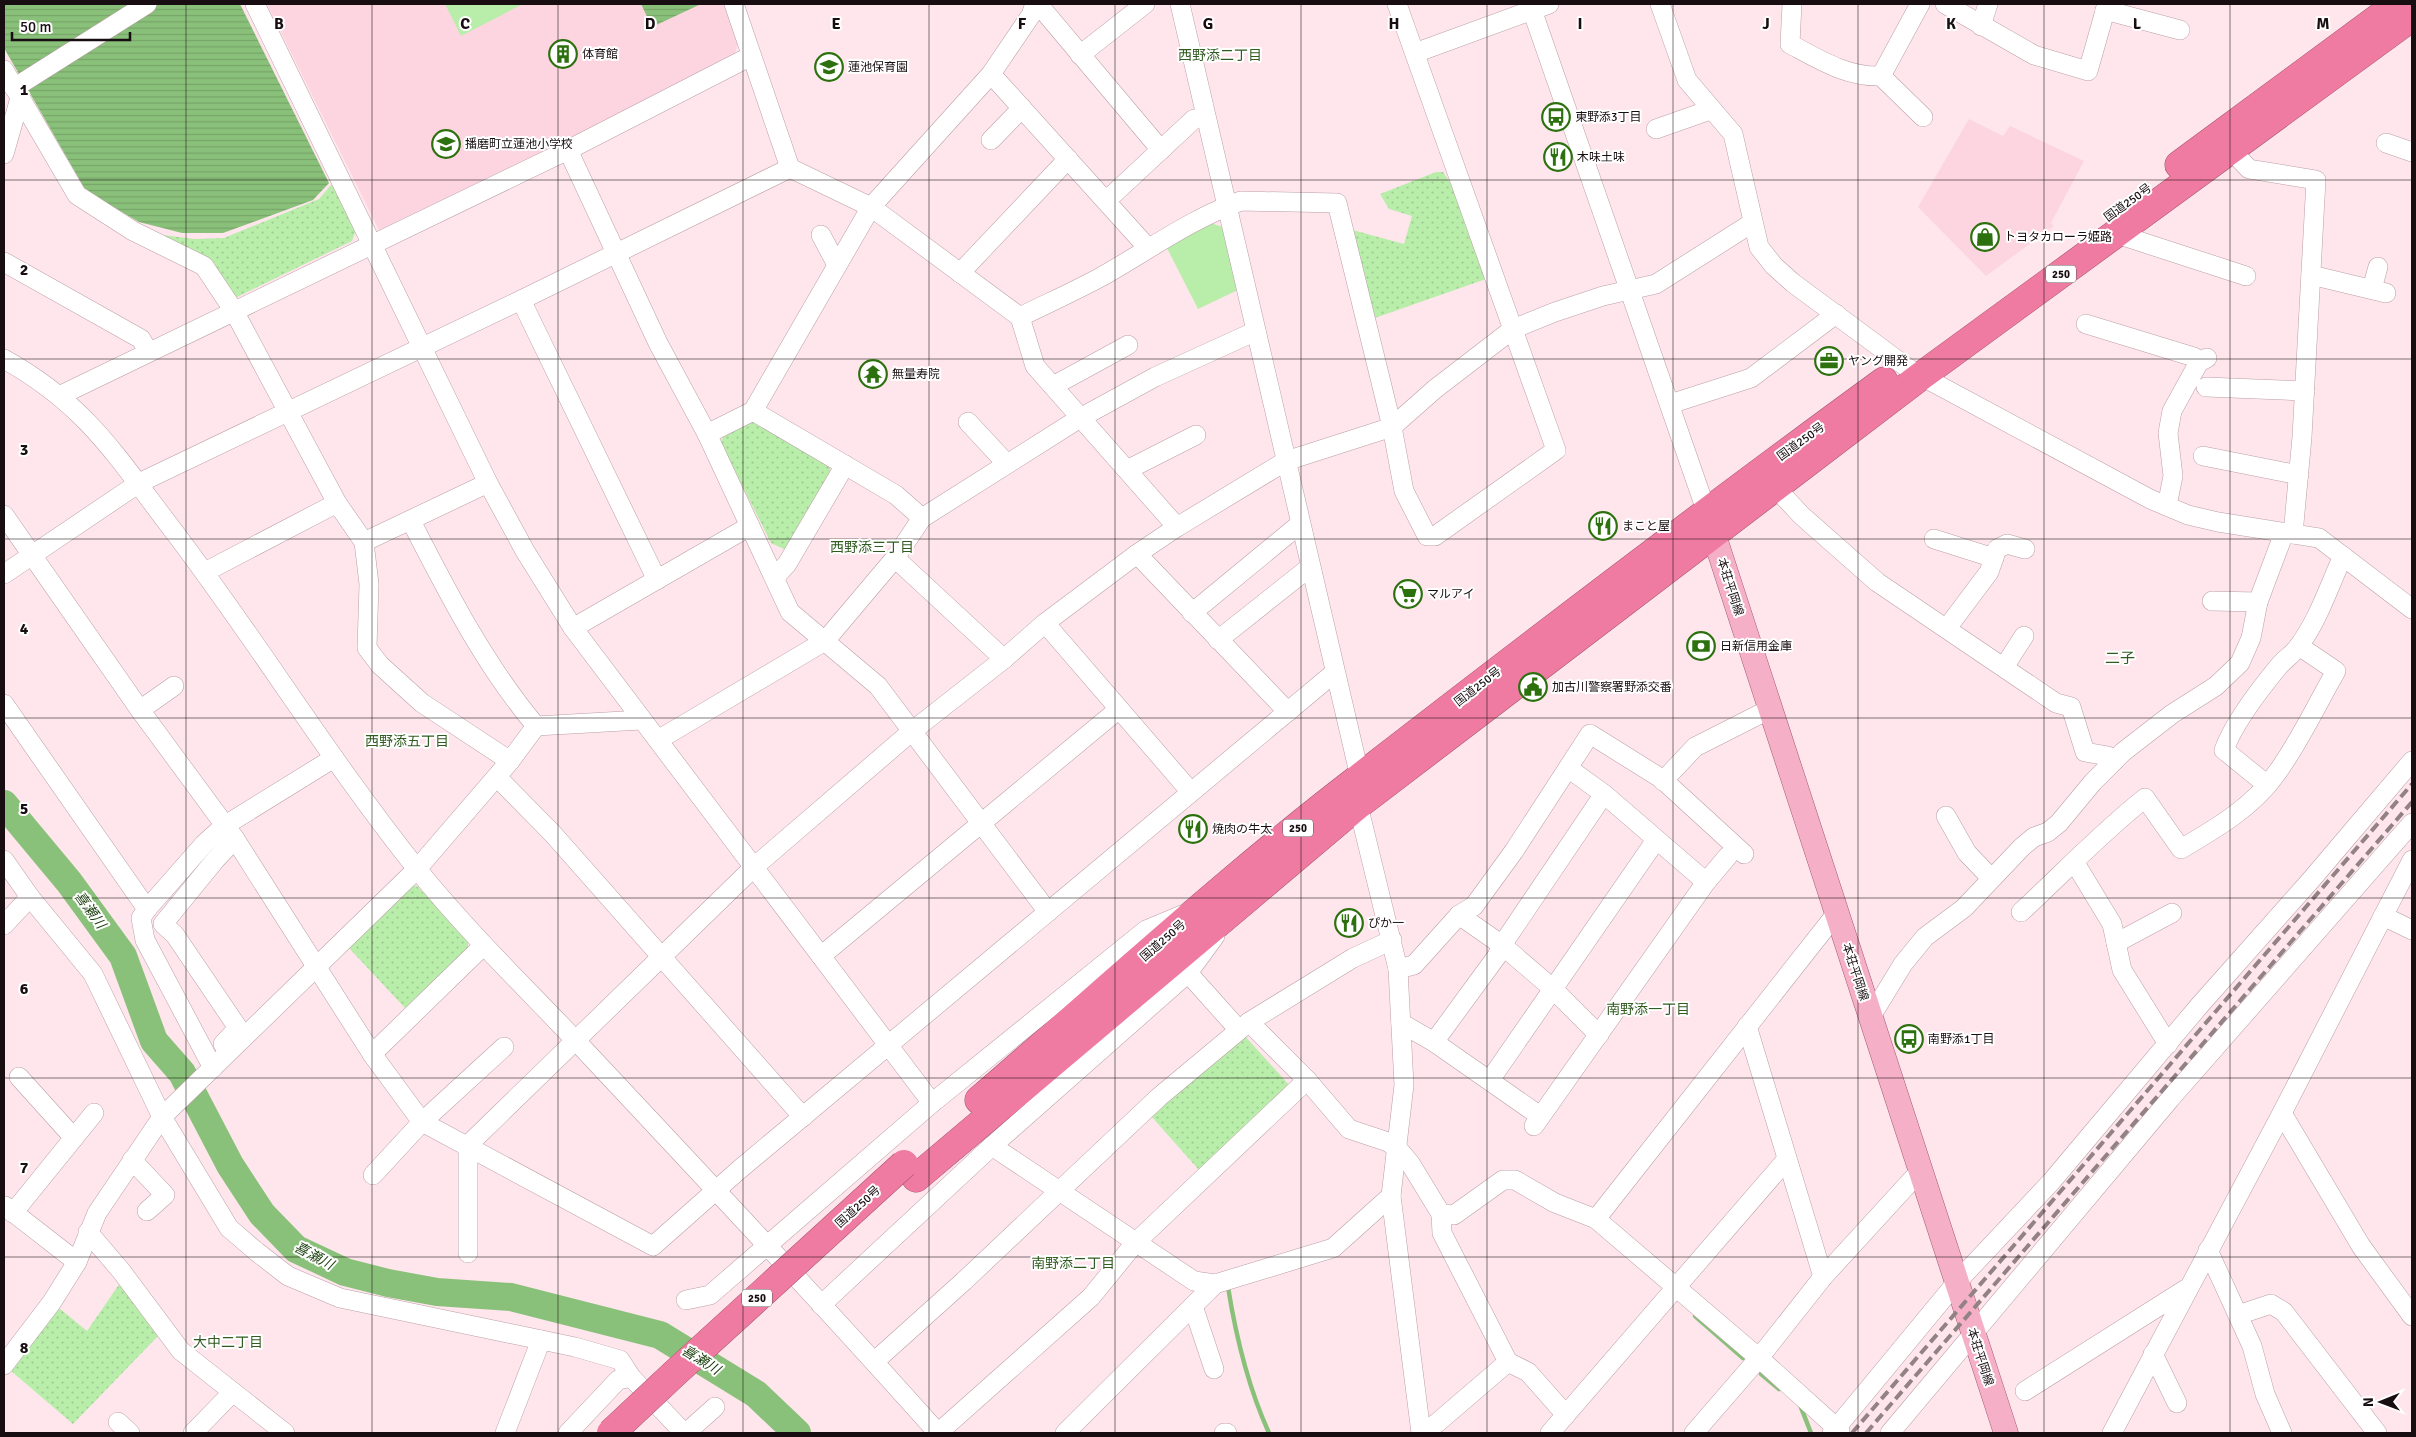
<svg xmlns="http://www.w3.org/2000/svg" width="2416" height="1437" font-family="Signika,'Noto Sans JP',sans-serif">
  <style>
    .built { fill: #fcd5e0 }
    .green { fill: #b9eeaa }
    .park { fill: url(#park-dots) }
    .water { fill: url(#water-rules) }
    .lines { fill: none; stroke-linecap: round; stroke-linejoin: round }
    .stream { stroke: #8ac17a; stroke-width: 4.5 }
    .river { stroke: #8ac17a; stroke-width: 28 }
    .minor-casing { stroke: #bb9fa6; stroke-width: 20 }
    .major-casing { stroke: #a4556f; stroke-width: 25 }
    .highway-casing { stroke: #a4556f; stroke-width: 29 }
    .minor { stroke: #fff; stroke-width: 19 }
    .major { stroke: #f5b0c7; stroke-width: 24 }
    .highway { stroke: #ef7ba2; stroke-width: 28 }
    .rail { stroke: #928185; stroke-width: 4; stroke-dasharray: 10 5; stroke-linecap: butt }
    .highway-bridge-casing { stroke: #a4556f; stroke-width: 29; stroke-linecap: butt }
    .highway-bridge { stroke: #ef7ba2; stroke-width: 28 }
    .grid { fill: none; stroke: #180e11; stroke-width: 1; stroke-opacity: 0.55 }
    .labels { text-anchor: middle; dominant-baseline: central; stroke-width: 4; stroke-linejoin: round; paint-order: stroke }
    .shield { fill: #fff; stroke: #5d5658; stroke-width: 1 }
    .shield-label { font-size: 11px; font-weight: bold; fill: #180e11 }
    .poi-label { font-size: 12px; fill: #180e11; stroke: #fff; text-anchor: start }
    .street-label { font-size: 12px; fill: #180e11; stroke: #fff }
    .neighbourhood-label { font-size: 14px; fill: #305b21; stroke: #fff }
    .water-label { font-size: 14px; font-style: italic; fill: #1a3e0d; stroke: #fff }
    .quarter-label { font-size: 15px; fill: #305b21; stroke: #fff }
    .grid-label { font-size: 16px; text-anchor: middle; font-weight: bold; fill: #180e11; stroke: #fff; stroke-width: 4; stroke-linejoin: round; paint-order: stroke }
  </style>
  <defs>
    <pattern id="park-dots" width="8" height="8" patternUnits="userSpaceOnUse" patternTransform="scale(1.25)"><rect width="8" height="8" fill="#b9eeaa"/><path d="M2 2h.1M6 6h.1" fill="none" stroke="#9ecb91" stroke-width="1.8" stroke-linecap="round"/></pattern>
    <pattern id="water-rules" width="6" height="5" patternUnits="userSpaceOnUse" patternTransform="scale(1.25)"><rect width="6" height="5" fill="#8ac17a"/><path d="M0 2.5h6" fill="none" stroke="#76a568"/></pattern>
  </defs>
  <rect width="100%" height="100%" fill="#fee6ec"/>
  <!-- built -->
  <g class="built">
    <polygon points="267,4 725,4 738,41 734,59 379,230"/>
    <polygon points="1969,119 2003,136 2010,126 2084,161 2051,223 2054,226 1986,276 1918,207"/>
  </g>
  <!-- green -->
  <g class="green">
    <polygon points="445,4 523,4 461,36"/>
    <polygon points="1210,223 1223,227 1238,290 1198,309 1167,248"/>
  </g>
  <!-- park -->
  <g class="park">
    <polygon points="1436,172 1443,172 1453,187 1486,279 1372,319 1349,229 1404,244 1412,216 1389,209 1380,194"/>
    <polygon points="332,184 356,230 352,241 237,297 231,296 214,263 163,235 194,239 224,238 319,199"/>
    <polygon points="747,420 760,423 830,465 830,480 788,551 771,543 721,443 724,433"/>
    <polygon points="408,886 417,886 468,941 468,949 405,1008 348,947"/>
    <polygon points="1243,1034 1290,1086 1199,1170 1151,1116"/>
    <polygon points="120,1283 159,1335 73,1424 10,1370 59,1308 87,1331"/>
  </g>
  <!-- water -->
  <g class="water">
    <polygon points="4,4 240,4 329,183 313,200 223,233 182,233 139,222 86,191 4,48"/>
    <polygon points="641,4 701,4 652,27"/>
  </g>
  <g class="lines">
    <!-- stream -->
    <g class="stream">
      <path d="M1228 1287C1236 1337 1248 1387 1269 1433"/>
      <polyline points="1695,1316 1743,1358"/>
      <polyline points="1761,1374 1779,1389"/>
      <polyline points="1800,1405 1811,1433"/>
    </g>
    <!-- river -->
    <polyline class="river" points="4,804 69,882 123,956 154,1041 182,1073 230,1165 262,1214 296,1249 345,1272 388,1283 437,1292 511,1297 660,1335 756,1394 797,1433"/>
    <defs>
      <g id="minor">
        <polyline points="255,4 488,483 525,551 573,628 932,1103"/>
        <polyline points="734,4 790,168 871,207 1020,317 1035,366 1177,527"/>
        <polyline points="1038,4 1161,150"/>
        <polyline points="1180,4 1360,777 1358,805 1398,969 1404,1085 1391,1196 1421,1433 1437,1423 1508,1362"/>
        <polyline points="1530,4 1706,510"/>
        <polyline points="1660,4 1687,80 1733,134 1759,247 1774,266 1793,283 1912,371 2150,499 2188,515 2218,522 2319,538 2412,609"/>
        <path d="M1792 4 1790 44C1820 60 1847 77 1881 76L1923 117"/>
        <polyline points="1945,4 2034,55 2088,71 2107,4"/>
        <polyline points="2105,10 2180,30"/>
        <polyline points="1981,26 1988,4"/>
        <polyline points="1415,53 1549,4"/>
        <polyline points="1080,55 1145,4"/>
        <polyline points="4,70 77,195 133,231 204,266 234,311 337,503 364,542 369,584 367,648 380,665 422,703 510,761"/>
        <polyline points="991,74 1148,248"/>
        <polyline points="1881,76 1920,4"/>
        <polyline points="14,88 147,4"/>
        <polyline points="1656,129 1710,110"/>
        <polyline points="991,140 1022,108"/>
        <polyline points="2386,143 2412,152"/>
        <polyline points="568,150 658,343 707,434 790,612 878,686 1048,912"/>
        <polyline points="2231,150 2249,169 2316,180 2302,437 2293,534"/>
        <polyline points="4,154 20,98"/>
        <polyline points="1106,201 1194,119 1206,117"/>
        <polyline points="2117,234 2246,276"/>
        <polyline points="821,235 837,265"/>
        <polyline points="4,262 141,339 148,351"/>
        <polyline points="960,273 1068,159"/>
        <polyline points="2311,275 2386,293"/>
        <polyline points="2372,289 2378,267"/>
        <polyline points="521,300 657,580"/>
        <path d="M1020 317C1046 304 1073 292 1099 278 1146 252 1190 219 1241 201L1337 203 1392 427 1404 491 1427 536H1435L1556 450 1397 4"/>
        <polyline points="2086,324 2194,357 2199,362"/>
        <path d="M4 359C85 404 115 454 169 525 255 637 328 758 417 869 467 931 523 985 578 1043 699 1172 820 1301 938 1433"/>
        <polyline points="1053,386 1128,345"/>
        <polyline points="2206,387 2305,391"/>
        <polyline points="61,395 568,150 751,56"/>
        <polyline points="1670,404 1751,378 1836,314"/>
        <polyline points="753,411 896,495 922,518"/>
        <polyline points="968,422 1007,464"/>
        <polyline points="707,434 753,411 871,207 991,74 1031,15 1035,4"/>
        <polyline points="2203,456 2299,475"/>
        <polyline points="1127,470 1196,435"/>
        <polyline points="1776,488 1801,515 1877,582 2056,703 2071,707 2085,752 2108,756 2114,761"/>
        <polyline points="2167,506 2173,476 2168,433 2172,411 2199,362 2207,358"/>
        <polyline points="4,515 140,710 235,839 372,1054 422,1122 653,1246 740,1169 1334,673"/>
        <path d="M411 521C448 593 484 664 536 726"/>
        <polyline points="1934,539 1994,558"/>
        <polyline points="364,542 488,483"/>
        <polyline points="1137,554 1288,712"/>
        <polyline points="895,558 1004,659"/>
        <polyline points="205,572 337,503"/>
        <polyline points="4,574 139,483 521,300 790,168"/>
        <polyline points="775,577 787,564 845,465"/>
        <polyline points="2212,601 2258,602"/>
        <polyline points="1192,613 1300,524"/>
        <polyline points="1045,623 1190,791"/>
        <polyline points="573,628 750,526"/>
        <polyline points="1947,628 1989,572 1997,549 2007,544 2025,549"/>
        <polyline points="1218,640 1310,567"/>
        <polyline points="2004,667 2024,636"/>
        <polyline points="4,704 147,909 141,918 145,940 213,1068"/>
        <polyline points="140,710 174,686"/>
        <polyline points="658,740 825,641 895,558 922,518 1080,418 1155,377 1256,331"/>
        <polyline points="1568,768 1604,794 1706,882"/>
        <polyline points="497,777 553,834 803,1117"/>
        <polyline points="1663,781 1695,747 1770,709"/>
        <path d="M2266 784 2224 750C2234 722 2260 689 2279 666 2285 659 2293 654 2298 647 2318 621 2329 586 2343 556"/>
        <polyline points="1946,816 1967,853 1991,878"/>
        <polyline points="4,860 30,897 93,974 162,1117 229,1228 257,1252 288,1276 340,1298 575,1347 620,1360 631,1377 684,1433"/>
        <polyline points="2075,863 2112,924 2122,970 2168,1044"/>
        <polyline points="147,909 204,844 224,826 334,758"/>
        <path d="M2021 912C2062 874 2101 833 2145 798L2181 849C2215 829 2253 807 2276 774 2299 743 2317 704 2336 671L2299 646"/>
        <polyline points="1459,915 1502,945 1552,988 1599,1035"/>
        <polyline points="2383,916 2412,930"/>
        <polyline points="4,925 30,897"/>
        <polyline points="2116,943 2172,913"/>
        <polyline points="821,956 1119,709"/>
        <polyline points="1398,969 1414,965 1459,915 1474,906 1514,851 1590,734 1662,779 1744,854"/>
        <polyline points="1188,973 1239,1030"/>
        <polyline points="1870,1018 1903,964 1925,937 1964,908 2022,847 2034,837 2048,832 2059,823 2093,782 2123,752 2172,714 2216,686 2240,663 2251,638 2258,602 2284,533"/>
        <polyline points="1401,1023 1434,1042 1540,1116"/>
        <polyline points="1747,1026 1823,1277"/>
        <polyline points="1434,1042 1497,956 1502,945 1604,794"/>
        <polyline points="223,1044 238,1028 175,935 163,924 216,859 235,839"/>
        <polyline points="372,1054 483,946"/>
        <polyline points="19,1077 74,1138"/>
        <polyline points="1307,1080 1349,1129 1388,1142 1398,1149 1410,1163 1441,1214 1454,1215 1503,1180 1515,1180 1555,1203 1596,1219 1759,1358 1840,1431"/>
        <polyline points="1490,1080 1656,840"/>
        <polyline points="2282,1113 2361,1246 2412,1316"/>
        <polyline points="1534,1126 1706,882 1728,856"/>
        <polyline points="992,1146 1194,1281 1215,1284 1333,1248 1391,1196"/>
        <polyline points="132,1160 165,1195 147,1211"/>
        <polyline points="373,1175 422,1122 504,1047"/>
        <polyline points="5,1206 77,1262"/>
        <polyline points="13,1213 94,1113"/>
        <polyline points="1441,1214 1442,1233 1508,1362 1528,1372 1566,1415"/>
        <polyline points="1596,1219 1836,914"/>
        <polyline points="88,1232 122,1272 181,1351 285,1433"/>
        <polyline points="2208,1250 2252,1346 2265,1394 2282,1433"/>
        <polyline points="468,1253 468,1145 754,867 911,732 1004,659 1045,623 1137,554 1177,527 1286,461 1392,427 1435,389 1513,329 1555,312 1603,296 1656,284 1752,223"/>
        <polyline points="686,1300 710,1295 932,1103 1146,930 1182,915"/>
        <polyline points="821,1305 992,1146 1188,973 1215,936"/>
        <polyline points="1193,1306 1214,1369"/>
        <polyline points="2238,1315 2271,1304 2284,1312 2377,1433"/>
        <polyline points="2153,1354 2177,1403"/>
        <polyline points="875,1361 964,1281 1159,1097 1249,1022 1353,958 1392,940"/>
        <polyline points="4,1365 52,1302 77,1262 97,1213 162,1117 417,869 510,761 536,726 641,720"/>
        <polyline points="2025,1391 2186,1289"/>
        <polyline points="118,1422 130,1433"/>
        <polyline points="193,1433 233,1392"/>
        <polyline points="505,1433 541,1340"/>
        <polyline points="568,1433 618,1380 631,1377"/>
        <polyline points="686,1433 715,1407"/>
        <polyline points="938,1433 1091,1297 1135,1243 1307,1080 1249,1022"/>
        <polyline points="1065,1433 1215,1284"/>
        <polyline points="1224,1433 1227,1433"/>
        <polyline points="1550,1433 1787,1159"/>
        <polyline points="1694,1433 1759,1358 1823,1277 1920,1171"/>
        <polyline points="1832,1433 1956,1283 2051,1182 2199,1006 2310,881 2412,761"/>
        <polyline points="1890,1433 2170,1099 2412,823"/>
        <polyline points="2112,1433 2282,1113 2412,860"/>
      </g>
      <polyline id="major" points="1708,517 2006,1433"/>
      <g id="highway">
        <polyline points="2179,165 2397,4"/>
        <path d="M979 1100C1105 992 1228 878 1360 777 1533 643 1707 510 1884 381"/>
        <polyline points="916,1178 1358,805 1921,376 2412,17"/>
      </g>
    </defs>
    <!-- minor casing -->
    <use href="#minor" class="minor-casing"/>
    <!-- major casing -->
    <use href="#major" class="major-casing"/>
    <!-- highway casing -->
    <use href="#highway" class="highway-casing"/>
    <!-- minor -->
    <use href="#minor" class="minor"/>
    <!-- major -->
    <use href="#major" class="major"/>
    <!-- highway -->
    <use href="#highway" class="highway"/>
    <!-- rail -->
    <g class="rail">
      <polyline points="1852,1433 2412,784"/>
      <polyline points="1866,1433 2412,802"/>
    </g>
    <defs>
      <polyline id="highway-bridge" points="611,1433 675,1373 904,1164"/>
    </defs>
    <!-- highway-bridge casing -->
    <use href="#highway-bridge" class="highway-bridge-casing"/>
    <!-- highway-bridge -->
    <use href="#highway-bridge" class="highway-bridge"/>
  </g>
  <!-- grid -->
  <path class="grid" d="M186 4V1433M372 4V1433M558 4V1433M743 4V1433M929 4V1433M1115 4V1433M1301 4V1433M1487 4V1433M1673 4V1433M1858 4V1433M2044 4V1433M2230 4V1433M4 180H2412M4 359H2412M4 539H2412M4 718H2412M4 898H2412M4 1078H2412M4 1257H2412"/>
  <!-- icons -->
  <defs>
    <symbol id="building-ring" viewBox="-11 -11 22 22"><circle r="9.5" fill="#fff" stroke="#2c710e" stroke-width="1.5"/><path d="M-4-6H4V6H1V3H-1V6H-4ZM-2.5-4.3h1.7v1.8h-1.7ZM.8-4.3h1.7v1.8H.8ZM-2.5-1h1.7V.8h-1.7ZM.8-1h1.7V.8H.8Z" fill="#2c710e"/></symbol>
    <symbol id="school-ring" viewBox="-11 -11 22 22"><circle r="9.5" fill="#fff" stroke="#2c710e" stroke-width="1.5"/><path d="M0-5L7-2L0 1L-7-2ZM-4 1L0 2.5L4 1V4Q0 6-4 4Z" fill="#2c710e"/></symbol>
    <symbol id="bus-ring" viewBox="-11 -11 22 22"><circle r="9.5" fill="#fff" stroke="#2c710e" stroke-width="1.5"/><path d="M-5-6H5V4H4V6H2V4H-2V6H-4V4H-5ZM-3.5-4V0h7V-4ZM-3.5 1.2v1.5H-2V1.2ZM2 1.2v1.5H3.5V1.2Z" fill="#2c710e"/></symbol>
    <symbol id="restaurant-ring" viewBox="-11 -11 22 22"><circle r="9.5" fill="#fff" stroke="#2c710e" stroke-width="1.5"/><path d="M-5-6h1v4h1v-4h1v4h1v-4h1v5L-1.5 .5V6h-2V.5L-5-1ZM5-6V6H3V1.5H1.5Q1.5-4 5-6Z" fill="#2c710e"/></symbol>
    <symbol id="shop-ring" viewBox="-11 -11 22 22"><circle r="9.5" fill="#fff" stroke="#2c710e" stroke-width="1.5"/><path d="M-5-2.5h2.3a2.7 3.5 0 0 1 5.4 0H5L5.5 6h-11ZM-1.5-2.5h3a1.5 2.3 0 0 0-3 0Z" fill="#2c710e"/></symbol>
    <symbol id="office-ring" viewBox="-11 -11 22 22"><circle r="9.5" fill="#fff" stroke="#2c710e" stroke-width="1.5"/><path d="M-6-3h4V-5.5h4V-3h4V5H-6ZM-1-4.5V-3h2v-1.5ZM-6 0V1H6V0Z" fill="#2c710e"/></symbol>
    <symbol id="temple-ring" viewBox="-11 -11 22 22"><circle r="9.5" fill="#fff" stroke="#2c710e" stroke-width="1.5"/><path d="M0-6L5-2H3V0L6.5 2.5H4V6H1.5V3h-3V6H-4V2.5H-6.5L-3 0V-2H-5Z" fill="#2c710e"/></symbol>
    <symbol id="supermarket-ring" viewBox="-11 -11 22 22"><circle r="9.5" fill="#fff" stroke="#2c710e" stroke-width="1.5"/><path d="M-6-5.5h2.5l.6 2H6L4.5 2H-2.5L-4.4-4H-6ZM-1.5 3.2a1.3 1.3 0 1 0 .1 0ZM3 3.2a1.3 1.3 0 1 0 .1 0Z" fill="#2c710e"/></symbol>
    <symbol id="bank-ring" viewBox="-11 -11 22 22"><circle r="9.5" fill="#fff" stroke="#2c710e" stroke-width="1.5"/><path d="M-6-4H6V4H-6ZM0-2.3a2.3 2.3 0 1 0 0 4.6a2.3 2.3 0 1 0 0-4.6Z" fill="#2c710e"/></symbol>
    <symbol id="civic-ring" viewBox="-11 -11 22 22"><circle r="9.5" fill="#fff" stroke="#2c710e" stroke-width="1.5"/><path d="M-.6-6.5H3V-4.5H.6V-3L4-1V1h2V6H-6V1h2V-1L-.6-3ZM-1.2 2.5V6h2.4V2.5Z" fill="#2c710e"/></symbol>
  </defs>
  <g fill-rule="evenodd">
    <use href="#building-ring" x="547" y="38" width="32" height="32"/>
    <use href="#school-ring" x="813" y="51" width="32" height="32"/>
    <use href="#bus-ring" x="1540" y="101" width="32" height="32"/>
    <use href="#school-ring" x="430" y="128" width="32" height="32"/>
    <use href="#restaurant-ring" x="1542" y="141" width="32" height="32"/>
    <use href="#shop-ring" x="1969" y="221" width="32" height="32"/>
    <use href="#office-ring" x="1813" y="345" width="32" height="32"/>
    <use href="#temple-ring" x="857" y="358" width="32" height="32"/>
    <use href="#restaurant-ring" x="1587" y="510" width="32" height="32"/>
    <use href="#supermarket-ring" x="1392" y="578" width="32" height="32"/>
    <use href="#bank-ring" x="1685" y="630" width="32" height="32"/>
    <use href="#civic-ring" x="1517" y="671" width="32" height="32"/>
    <use href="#restaurant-ring" x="1177" y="813" width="32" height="32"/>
    <use href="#restaurant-ring" x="1333" y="907" width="32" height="32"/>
    <use href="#bus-ring" x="1893" y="1023" width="32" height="32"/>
  </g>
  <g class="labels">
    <!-- shield labels -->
    <g class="shield">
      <rect x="2046" y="265.5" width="30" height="17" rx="4"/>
      <rect x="1283" y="819.5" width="30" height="17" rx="4"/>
      <rect x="742" y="1289.5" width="30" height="17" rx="4"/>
    </g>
    <g class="shield-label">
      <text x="2061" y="274">250</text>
      <text x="1298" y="828">250</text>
      <text x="757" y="1298">250</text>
    </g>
    <!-- poi labels -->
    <g class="poi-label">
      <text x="582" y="54">体育館</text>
      <text x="848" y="67">蓮池保育園</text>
      <text x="1575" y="117">東野添3丁目</text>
      <text x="465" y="144">播磨町立蓮池小学校</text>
      <text x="1577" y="157">木味土味</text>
      <text x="2004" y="237">トヨタカローラ姫路</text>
      <text x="1848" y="361">ヤング開発</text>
      <text x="892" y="374">無量寿院</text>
      <text x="1622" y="526">まこと屋</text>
      <text x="1427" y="594">マルアイ</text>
      <text x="1720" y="646">日新信用金庫</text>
      <text x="1552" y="687">加古川警察署野添交番</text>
      <text x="1212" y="829">焼肉の牛太</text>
      <text x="1368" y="923">ぴか一</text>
      <text x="1928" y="1039">南野添1丁目</text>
    </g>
    <!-- street labels -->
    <g class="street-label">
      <text transform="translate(2128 203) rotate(-36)">国道250号</text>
      <text transform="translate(1801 442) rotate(-36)">国道250号</text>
      <text transform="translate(1730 587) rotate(72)">本荘平岡線</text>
      <text transform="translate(1478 687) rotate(-38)">国道250号</text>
      <text transform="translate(1163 941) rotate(-41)">国道250号</text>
      <text transform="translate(1855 972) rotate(72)">本荘平岡線</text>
      <text transform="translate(858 1207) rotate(-42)">国道250号</text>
      <text transform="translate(1980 1357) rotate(72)">本荘平岡線</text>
    </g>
    <!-- neighbourhood labels -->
    <g class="neighbourhood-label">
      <text x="1220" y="55">西野添二丁目</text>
      <text x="872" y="547">西野添三丁目</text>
      <text x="407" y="741">西野添五丁目</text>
      <text x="1648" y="1009">南野添一丁目</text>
      <text x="1073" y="1263">南野添二丁目</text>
      <text x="228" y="1342">大中二丁目</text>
    </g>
    <!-- water labels -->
    <g class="water-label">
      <text transform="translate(90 910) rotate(54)">喜瀬川</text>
      <text transform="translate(314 1256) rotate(28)">喜瀬川</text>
      <text transform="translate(701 1360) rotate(32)">喜瀬川</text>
    </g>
    <!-- quarter labels -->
    <g class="quarter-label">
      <text x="2120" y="658">二子</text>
    </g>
  </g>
  <g class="grid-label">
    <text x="279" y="29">B</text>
    <text x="465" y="29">C</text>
    <text x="650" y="29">D</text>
    <text x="836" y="29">E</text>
    <text x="1022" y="29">F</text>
    <text x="1208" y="29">G</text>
    <text x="1394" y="29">H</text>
    <text x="1580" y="29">I</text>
    <text x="1766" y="29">J</text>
    <text x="1951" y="29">K</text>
    <text x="2137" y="29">L</text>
    <text x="2323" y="29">M</text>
    <text x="24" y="95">1</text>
    <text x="24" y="275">2</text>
    <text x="24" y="455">3</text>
    <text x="24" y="634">4</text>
    <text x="24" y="814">5</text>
    <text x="24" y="994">6</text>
    <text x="24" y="1173">7</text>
    <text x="24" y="1353">8</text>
  </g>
  <!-- border -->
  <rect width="2416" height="1437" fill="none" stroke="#180e11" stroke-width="10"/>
  <!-- north arrow -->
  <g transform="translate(2381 1402) rotate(269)" stroke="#ffffff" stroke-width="4" paint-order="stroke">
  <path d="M0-4L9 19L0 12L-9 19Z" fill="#180e11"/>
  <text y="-8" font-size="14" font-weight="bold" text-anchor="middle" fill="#180e11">N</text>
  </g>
  <!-- scale -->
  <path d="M12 32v8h118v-8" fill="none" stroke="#180e11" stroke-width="2.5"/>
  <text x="20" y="32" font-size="15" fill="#180e11" stroke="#ffffff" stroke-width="4" paint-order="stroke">50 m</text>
</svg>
